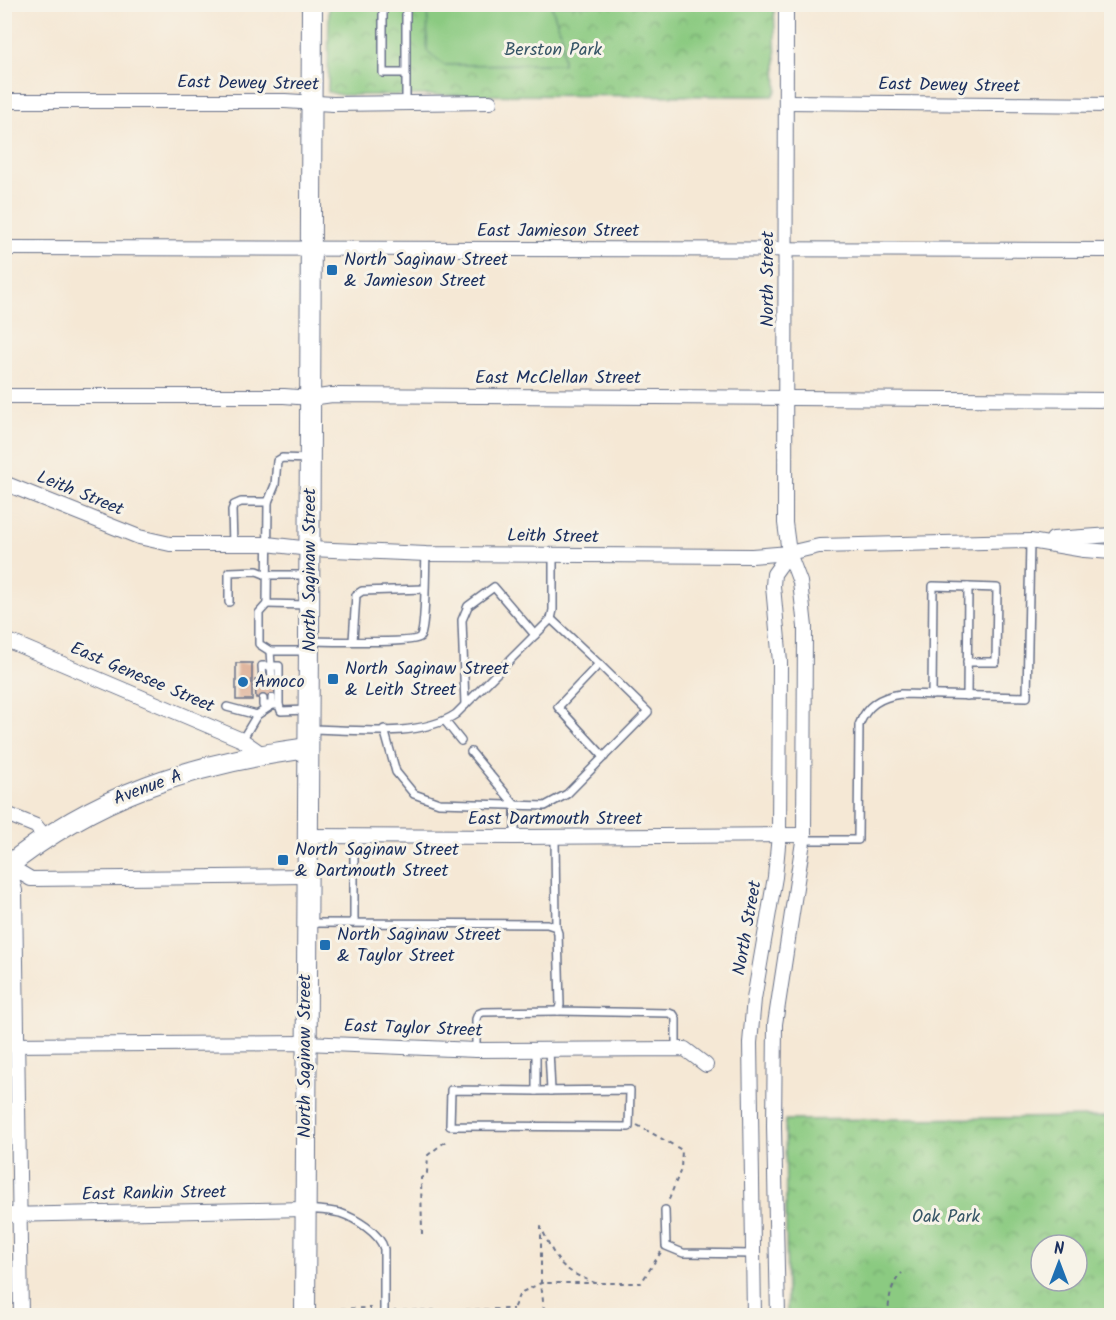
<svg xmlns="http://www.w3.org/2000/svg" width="1116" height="1320" font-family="Kalam,sans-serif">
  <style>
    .park { fill: url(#park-crowns); stroke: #537c70; stroke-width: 1.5; fill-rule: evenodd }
    .pitch { fill: #8bca81; stroke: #537c70; stroke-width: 1.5 }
    .building { fill: #deb199 }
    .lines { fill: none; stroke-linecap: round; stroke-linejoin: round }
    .lane-casing { stroke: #677088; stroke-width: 10 }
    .street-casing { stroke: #677088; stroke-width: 16 }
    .secondary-casing { stroke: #677088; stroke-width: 22 }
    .path { stroke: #677088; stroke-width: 2; stroke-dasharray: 4.5 4.5; stroke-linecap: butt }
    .lane { stroke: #fff; stroke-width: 7 }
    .street { stroke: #fff; stroke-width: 14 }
    .secondary { stroke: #fff; stroke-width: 20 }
    .poi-dot { fill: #1f6fb2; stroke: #f7f3e8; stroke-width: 2 }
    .labels { text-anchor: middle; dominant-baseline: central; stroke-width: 6; stroke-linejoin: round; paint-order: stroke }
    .park-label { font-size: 18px; fill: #375667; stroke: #f7f3e8 }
    .street-label { font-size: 18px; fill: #1b2f5e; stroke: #f7f3e8 }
    .poi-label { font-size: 18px; fill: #1b2f5e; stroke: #f7f3e8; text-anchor: start }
  </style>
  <defs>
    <pattern id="park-crowns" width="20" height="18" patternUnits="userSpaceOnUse" patternTransform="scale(1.5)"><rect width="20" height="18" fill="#8bca81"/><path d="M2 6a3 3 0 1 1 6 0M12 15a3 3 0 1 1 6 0" fill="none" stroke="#71a46d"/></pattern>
  </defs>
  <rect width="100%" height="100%" fill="#f7f3e8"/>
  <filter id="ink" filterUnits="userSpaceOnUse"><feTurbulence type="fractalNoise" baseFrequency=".0167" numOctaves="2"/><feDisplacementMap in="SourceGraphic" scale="12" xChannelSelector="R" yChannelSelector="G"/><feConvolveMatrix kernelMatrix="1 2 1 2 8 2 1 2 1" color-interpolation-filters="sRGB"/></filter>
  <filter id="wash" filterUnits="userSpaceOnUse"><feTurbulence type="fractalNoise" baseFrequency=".008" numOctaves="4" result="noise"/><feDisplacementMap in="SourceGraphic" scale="24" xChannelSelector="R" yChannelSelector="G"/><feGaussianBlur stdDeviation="1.35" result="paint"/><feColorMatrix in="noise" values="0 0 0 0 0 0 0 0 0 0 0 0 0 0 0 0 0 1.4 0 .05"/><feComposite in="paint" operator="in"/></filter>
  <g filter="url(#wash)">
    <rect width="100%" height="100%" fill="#f5e8d5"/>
    <!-- park -->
    <g class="park">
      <polygon points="329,5 774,5 777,90 773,96 341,95 328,92"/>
      <path d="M1111 1117V1315H787L785 1120ZM1041 1245H1077V1281H1041Z"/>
    </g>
    <!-- pitch -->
    <polygon class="pitch" points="428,5 551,5 562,36 563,64 444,65 427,51"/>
    <g id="blocks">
      <!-- building -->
      <g class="building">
        <rect x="236" y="663" width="16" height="37"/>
        <polygon points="255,680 278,680 278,698 256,698"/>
      </g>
    </g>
  </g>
  <g filter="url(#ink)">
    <use href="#blocks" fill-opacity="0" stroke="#677088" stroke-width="1.5"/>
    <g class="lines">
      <defs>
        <g id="lane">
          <polyline points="406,73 383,73 383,5 406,5 406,104"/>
          <polyline points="233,545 232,510 234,505 241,502 268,502"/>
          <polyline points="229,602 229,572 257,571 267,575 308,575"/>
          <polyline points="267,604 259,613 259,644 270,651"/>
          <polyline points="307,605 267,604 268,502 275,485 277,461 282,458 308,459"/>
          <path d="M310 641C325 641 414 644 420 637 426 630 425 567 426 554"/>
          <polyline points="353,641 356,595 362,591 424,589"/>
          <polyline points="967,662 996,662 997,588 968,587"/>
          <polyline points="599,664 558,707 604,757"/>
          <polyline points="263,680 262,666 279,666 279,705"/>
          <polyline points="272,680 270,651 307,651"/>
          <polyline points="932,695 933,586 968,587 967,696"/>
          <polyline points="263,699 263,705 279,705 281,711 307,710"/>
          <polyline points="465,705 462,620 468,606 494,587 535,635"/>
          <polyline points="227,707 257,715"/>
          <polyline points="445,721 461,741"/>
          <path d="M312 729C353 730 421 738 456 714L551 619 553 610V555"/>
          <polyline points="384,729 396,772 414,794 439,803 545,806 567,794 648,712 599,664 551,619"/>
          <polyline points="242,740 257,715 272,705 272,698"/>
          <polyline points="471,752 515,805 515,837"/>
          <polyline points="354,836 354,922"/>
          <polyline points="555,837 556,927"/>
          <path d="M804 840H858L859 725C867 705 880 697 901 694L1027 697 1030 541"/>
          <polyline points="309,923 547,924 556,927 558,933 560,1005 558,1011 669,1013 674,1015 676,1019 676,1049"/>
          <polyline points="476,1050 476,1019 478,1014 483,1012 558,1011"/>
          <polyline points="536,1050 536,1091"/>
          <polyline points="549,1050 551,1091"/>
          <polygon points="451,1090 536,1091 630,1090 629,1127 450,1126"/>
          <path d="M306 1209C317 1210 329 1210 340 1213 355 1218 380 1233 384 1249V1316"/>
          <polyline points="665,1210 666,1246 683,1253 753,1254"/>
        </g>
        <g id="street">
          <polyline points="4,101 285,101 333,104 490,102"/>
          <polyline points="786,102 1112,105"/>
          <polyline points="4,248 1112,250"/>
          <polyline points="4,396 284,396 311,398 332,395 1112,400"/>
          <polyline points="4,483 139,537 170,544 267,544 310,549 426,554 752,556 789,553 819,546 1030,541 1084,550 1112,552"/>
          <polyline points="1053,539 1112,535"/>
          <polyline points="4,639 242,740 262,754"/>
          <polyline points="4,813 36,826 45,837"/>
          <polyline points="306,836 515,837 804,835"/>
          <polyline points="9,866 15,891 21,1316"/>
          <polyline points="9,866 31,879 306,876"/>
          <polyline points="4,1045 305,1043 476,1050 685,1049 706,1065"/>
          <polyline points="4,1215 305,1209"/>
          <polyline points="754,1316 750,1043 754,999 775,877 779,835 780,662 773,586 774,574 789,553"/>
          <polyline points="778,1316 774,1126 775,1024 804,835 805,627 800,582 789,553 785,523 786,4"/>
        </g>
        <g id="secondary">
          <path d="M4 869C94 795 194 763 308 748"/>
          <path d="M305 1316C305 878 313 442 312 4"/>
        </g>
      </defs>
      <!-- lane casing -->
      <use href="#lane" class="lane-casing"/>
      <!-- street casing -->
      <use href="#street" class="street-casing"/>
      <!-- secondary casing -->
      <use href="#secondary" class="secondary-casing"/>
      <!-- path -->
      <g class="path">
        <polyline points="637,1125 682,1150 681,1169 668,1202"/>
        <polyline points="422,1234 421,1178 427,1173 428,1155 446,1141"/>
        <polyline points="332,1309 370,1308 370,1316"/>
        <polyline points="394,1311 513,1309"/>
        <polyline points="513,1316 513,1309 520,1293 541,1283 641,1283 661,1252"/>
        <path d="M537 1316 538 1313 544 1310 541 1283V1227C557 1262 559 1269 595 1283"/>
        <path d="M888 1316C889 1298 890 1285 902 1273"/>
      </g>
      <!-- lane -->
      <use href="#lane" class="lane"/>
      <!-- street -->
      <use href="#street" class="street"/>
      <!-- secondary -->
      <use href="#secondary" class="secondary"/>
    </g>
  </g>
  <!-- markers -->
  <g class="poi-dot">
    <rect x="326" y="264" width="12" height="12" rx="3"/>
    <rect x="327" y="673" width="12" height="12" rx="3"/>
    <circle cx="243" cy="682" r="6"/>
    <rect x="277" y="854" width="12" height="12" rx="3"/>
    <rect x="319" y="939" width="12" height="12" rx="3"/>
  </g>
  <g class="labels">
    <!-- park labels -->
    <g class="park-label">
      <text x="553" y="50">Berston Park</text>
      <text x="946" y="1217">Oak Park</text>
    </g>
    <!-- street labels -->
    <g class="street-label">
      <text transform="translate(248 84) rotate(1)">East Dewey Street</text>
      <text transform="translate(949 86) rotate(1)">East Dewey Street</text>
      <text x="558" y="231">East Jamieson Street</text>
      <text transform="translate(768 279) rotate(-90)">North Street</text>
      <text x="558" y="378">East McClellan Street</text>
      <text transform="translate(80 494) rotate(22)">Leith Street</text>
      <text transform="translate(553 537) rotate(1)">Leith Street</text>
      <text transform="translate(310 570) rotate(-90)">North Saginaw Street</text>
      <text transform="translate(142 678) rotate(23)">East Genesee Street</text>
      <text transform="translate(148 788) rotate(-20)">Avenue A</text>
      <text x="555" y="819">East Dartmouth Street</text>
      <text transform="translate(748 928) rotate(-80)">North Street</text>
      <text transform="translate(413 1029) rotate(2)">East Taylor Street</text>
      <text transform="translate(305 1056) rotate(-90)">North Saginaw Street</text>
      <text transform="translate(154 1194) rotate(-1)">East Rankin Street</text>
    </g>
    <!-- poi labels -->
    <g class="poi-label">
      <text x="344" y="260">North Saginaw Street<tspan x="344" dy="21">&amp; Jamieson Street</tspan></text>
      <text x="345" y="669">North Saginaw Street<tspan x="345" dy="21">&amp; Leith Street</tspan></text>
      <text x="255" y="682">Amoco</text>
      <text x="295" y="850">North Saginaw Street<tspan x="295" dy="21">&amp; Dartmouth Street</tspan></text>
      <text x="337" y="935">North Saginaw Street<tspan x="337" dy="21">&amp; Taylor Street</tspan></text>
    </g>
  </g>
  <!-- margin -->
  <rect width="1116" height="1320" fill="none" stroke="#f7f3e8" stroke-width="24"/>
  <!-- north arrow -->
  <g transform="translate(1059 1263)"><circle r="28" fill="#f7f3e8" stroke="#9fa5b1" stroke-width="1.5"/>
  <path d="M0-4.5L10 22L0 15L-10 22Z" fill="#1f6fb2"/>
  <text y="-9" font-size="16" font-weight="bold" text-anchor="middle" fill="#1b2f5e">N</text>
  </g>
</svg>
